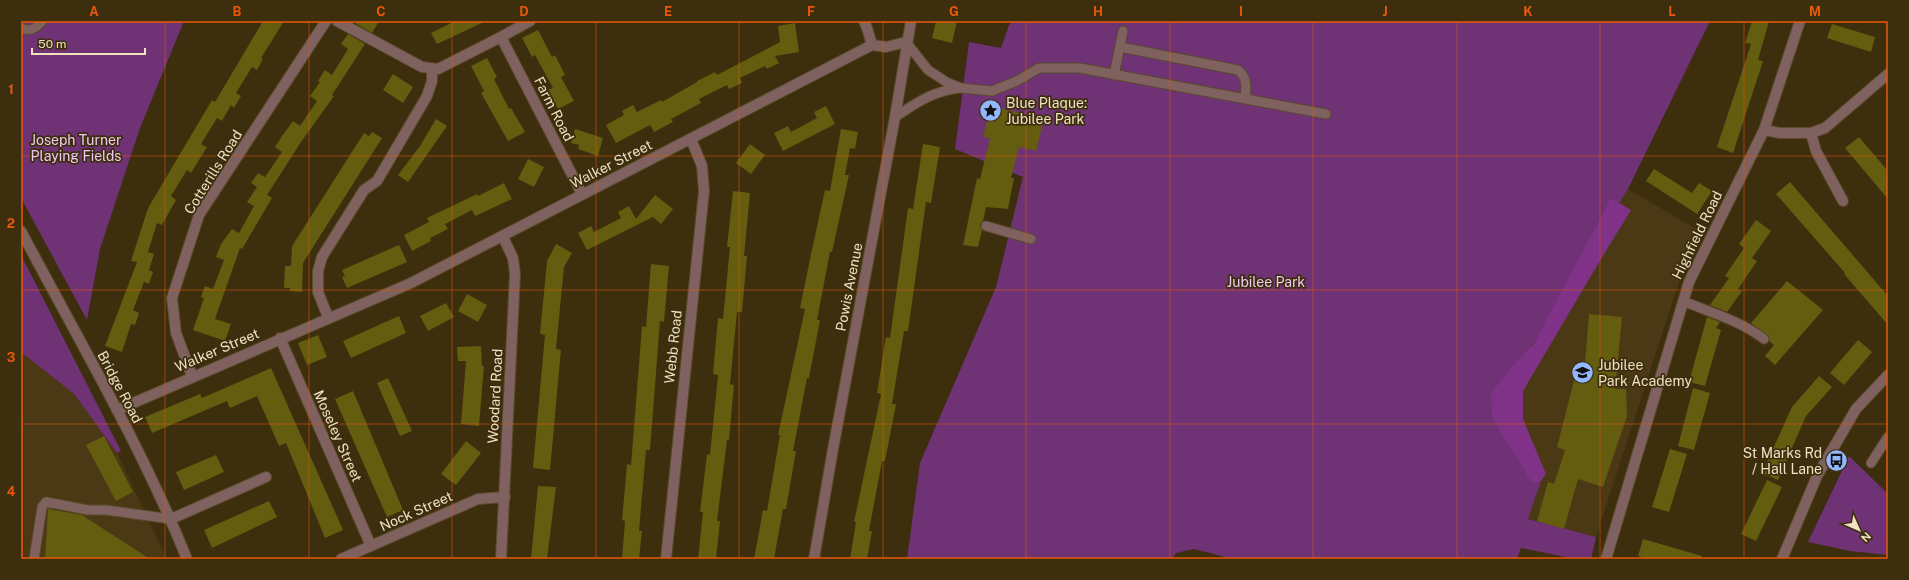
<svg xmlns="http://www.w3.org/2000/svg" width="1909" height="580" font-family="'Public Sans',sans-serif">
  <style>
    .built { fill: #4b3916 }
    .green { fill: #6e3275 }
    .forest { fill: #803289 }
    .building { fill: #645c0e }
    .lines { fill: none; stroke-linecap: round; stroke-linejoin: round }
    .service-casing { stroke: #5a4b2b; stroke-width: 11 }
    .minor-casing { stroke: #5a4b2b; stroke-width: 12 }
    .tertiary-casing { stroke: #5a4b2b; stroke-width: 12 }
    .service { stroke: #7f6260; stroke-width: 9 }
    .minor { stroke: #7f6260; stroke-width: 10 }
    .tertiary { stroke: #7f6260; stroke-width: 10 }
    .grid { fill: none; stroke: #e8590c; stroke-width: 1; stroke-opacity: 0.55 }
    .labels { text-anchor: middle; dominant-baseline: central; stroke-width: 3.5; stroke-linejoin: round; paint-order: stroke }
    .poi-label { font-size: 14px; fill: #f0e1c3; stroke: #3d2e0e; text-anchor: start }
    .street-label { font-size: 14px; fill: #f0e1c3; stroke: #3d2e0e }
    .park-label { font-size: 14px; fill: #f0c8f4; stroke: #3d2e0e }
    .neatline { fill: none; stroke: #e8590c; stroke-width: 1.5 }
    .grid-label { font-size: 13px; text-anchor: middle; font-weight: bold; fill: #e8590c }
  </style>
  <rect width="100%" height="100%" fill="#3d2e0e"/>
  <!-- built -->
  <g class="built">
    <polygon points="1628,189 1703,233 1681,276 1596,537 1528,519 1498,401"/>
    <polygon points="21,352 74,394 117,453 167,559 21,559"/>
  </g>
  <!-- green -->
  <g class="green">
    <polygon points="21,21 184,21 140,128 100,249 87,320 21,198"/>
    <polygon points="1013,21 1710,21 1628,189 1498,401 1541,481 1528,519 1596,537 1591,559 1575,559 1521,548 1517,559 1233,559 1194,549 1176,553 1172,559 907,559 920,463 996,287 1023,177 955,149 969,42 1001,48 1009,25"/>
    <polygon points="21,255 121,451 117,453 74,394 21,352"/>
    <polygon points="1849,456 1888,494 1888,555 1850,551 1808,542"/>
  </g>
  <!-- forest -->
  <polygon class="forest" points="1611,198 1631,210 1598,264 1523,391 1523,419 1546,474 1541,481 1532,483 1492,417 1491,394 1508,371 1533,345"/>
  <!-- building -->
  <g class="building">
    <polygon points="263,21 284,21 261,58 263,59 257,70 252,67 236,93 241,96 234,108 231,105 222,121 217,118 201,144 207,147 191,173 187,170 171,196 176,200 162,225 157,223 148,252 154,254 149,270 153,272 149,284 144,282 133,310 139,313 135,325 131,324 122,352 105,346 137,262 131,261 148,208 212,100 215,102"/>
    <polygon points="357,21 379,21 372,33 355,23"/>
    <polygon points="455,21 486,21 437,44 431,33"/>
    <polygon points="936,21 957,21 952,43 932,38"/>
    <polygon points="1752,21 1769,21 1758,60 1763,61 1733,153 1717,147 1751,44 1745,43"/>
    <polygon points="795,23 799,52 775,56 779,63 767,69 765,66 740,78 742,83 729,89 727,85 699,99 701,103 671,119 673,122 654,132 650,125 616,143 606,125 624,115 622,111 633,105 637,112 661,100 662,102 697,82 697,81 715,72 717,75 780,42 778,26"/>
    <polygon points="1832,24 1875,37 1871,52 1827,38"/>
    <polygon points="538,30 552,57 555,55 565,75 561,77 574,101 558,109 548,90 553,88 535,55 532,57 522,38"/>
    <polygon points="348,34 365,44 332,95 334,96 301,142 267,195 272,198 242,249 240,248 215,319 231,324 225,341 193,330 204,298 201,297 205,286 213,289 224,260 216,257 221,244 232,229 239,233 254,206 247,202 257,187 251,183 258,173 265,177 282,152 275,147 282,136 293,121 300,126 317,101 310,96 320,82 318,81 325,70 332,75 348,49 341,44"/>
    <polygon points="487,58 497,77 494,79 509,109 511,108 525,132 508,141 481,93 484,91 471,66"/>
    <polygon points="393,74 413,87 403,103 383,90"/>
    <polygon points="826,106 835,124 783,151 774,133 788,126 791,132 817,118 814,112"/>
    <polygon points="991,106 1044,119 1036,151 1019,147 1011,178 1014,178 1008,209 986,207 983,221 980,225 982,230 978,247 963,245 977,178 980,179 990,138 983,137"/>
    <polygon points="436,119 447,126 408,182 398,175 420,146"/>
    <polygon points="575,129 603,138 598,156 578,149 579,145 571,143"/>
    <polygon points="841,129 858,132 855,149 850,148 845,175 849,175 832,252 830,252 817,320 820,320 809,378 807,378 793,451 796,451 786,509 783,509 774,559 754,559 763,510 767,511 780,435 778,435 805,309 800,308 811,254 825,190 830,191"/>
    <polygon points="372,132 382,138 303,263 302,292 290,291 290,288 284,288 285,266 291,266 292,246 364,133 369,136"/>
    <polygon points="1859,137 1888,171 1888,199 1845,148"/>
    <polygon points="750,144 765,155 751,174 736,163"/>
    <polygon points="923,144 940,147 931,203 926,202 908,331 904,331 892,404 896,404 885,461 882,461 869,531 872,531 867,559 850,559 856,522 854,522 881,394 877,393 886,337 890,338 908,208 913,209"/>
    <polygon points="528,159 544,167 534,187 518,179"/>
    <polygon points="1654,169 1692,193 1699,183 1712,191 1697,214 1646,181"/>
    <polygon points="1790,182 1888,296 1888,325 1844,274 1845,273 1776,194"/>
    <polygon points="504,183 512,199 475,216 472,210 445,224 448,229 430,238 431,241 412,251 404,235 429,222 427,218 477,194 478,196"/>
    <polygon points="733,191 750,193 744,256 747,256 742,312 737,312 730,384 734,385 729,440 727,440 717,521 720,521 716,559 698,559 703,512 700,512 707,454 710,455 718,375 713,374 718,318 723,319 730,247 727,247"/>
    <polygon points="655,195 673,209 661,224 653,217 587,250 578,233 591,226 594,232 621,218 618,212 629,206 636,219"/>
    <polygon points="1756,220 1771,231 1752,258 1757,261 1738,289 1742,291 1727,312 1710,305 1729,278 1725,276 1744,248 1739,244"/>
    <polygon points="556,244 572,253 564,267 556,349 561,350 550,470 533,468 545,335 540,334 547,261"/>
    <polygon points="399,245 407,262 347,288 342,277 345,276 342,270"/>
    <polygon points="651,264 669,266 664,322 660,321 650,450 646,450 639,531 642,531 639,559 622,559 625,521 622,520 627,464 631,465 642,326 646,327"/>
    <polygon points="1787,281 1823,310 1775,365 1765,356 1774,345 1769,341 1769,336 1751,323"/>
    <polygon points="467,294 487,305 478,322 458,311"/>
    <polygon points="446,303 454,317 428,331 420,316"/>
    <polygon points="1589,314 1622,317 1615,389 1626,389 1627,416 1603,487 1578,479 1564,529 1537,521 1548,482 1554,484 1565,450 1557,447 1577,369 1584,374"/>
    <polygon points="399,316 406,333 351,358 343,341"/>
    <polygon points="1707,317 1720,322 1716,328 1721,330 1705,386 1689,382"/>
    <polygon points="318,335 327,357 307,365 298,343"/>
    <polygon points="1858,340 1872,352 1844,385 1830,373"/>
    <polygon points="481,346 482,366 484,366 479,426 461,424 466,361 458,361 457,347"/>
    <polygon points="271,368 343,530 325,538 286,443 279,446 257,396 230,408 227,401 152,433 145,417 200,394 202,398"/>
    <polygon points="1819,376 1832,387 1806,416 1778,480 1762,473 1792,407"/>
    <polygon points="388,378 412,431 400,436 377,383"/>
    <polygon points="1693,388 1710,393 1694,450 1678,446"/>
    <polygon points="353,391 403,510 387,517 335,399"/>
    <polygon points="104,436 133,492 116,501 86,445"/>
    <polygon points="466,441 481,453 456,485 441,474"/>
    <polygon points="1670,449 1687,454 1669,512 1652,507"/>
    <polygon points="216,455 224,472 184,490 176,472"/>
    <polygon points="1767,480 1782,487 1756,541 1741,534"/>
    <polygon points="538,486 556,487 547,559 531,559"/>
    <polygon points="269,501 277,517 212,548 204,530"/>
    <polygon points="48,509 82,515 150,559 45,559"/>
    <polygon points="1643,539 1702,556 1701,559 1649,559 1638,556"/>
  </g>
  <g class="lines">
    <defs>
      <g id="service">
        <path d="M21 28C29 32 37 28 42 21"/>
        <polyline points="906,42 928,70 948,83 961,88 992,91 1017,81 1039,68 1080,68 1326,114"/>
        <path d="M1120 47 1238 70C1248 78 1246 88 1245 99"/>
        <polyline points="1114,75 1123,31"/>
        <path d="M895 117C918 102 931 92 959 88"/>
        <polyline points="986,226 1031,239"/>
        <path d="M1683 301C1709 312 1741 321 1764 339"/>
        <polyline points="1871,463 1888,437"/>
        <polyline points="34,559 42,507 46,502 88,510 106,510 171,519"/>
      </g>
      <g id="minor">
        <polyline points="337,21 422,67 438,69 501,37"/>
        <polyline points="530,21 501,37 582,194"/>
        <polyline points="864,21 867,28 872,45"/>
        <polyline points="1764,130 1780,133 1811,133 1825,128 1888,74"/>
        <polyline points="1811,133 1816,151 1843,201"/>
        <path d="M21 231C78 339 141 445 187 559"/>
        <polyline points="328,317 318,292 318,271 322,257 364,190 377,181 427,96 432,81 432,69"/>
        <polyline points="280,338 371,546"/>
        <polyline points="192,376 176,333 172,298 199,215 326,21"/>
        <polyline points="117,410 411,283 872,45 886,47 906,42"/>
        <polyline points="171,519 266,477"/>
        <polyline points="341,559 478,499 505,497"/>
        <polyline points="501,559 515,274 513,258 503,237"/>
        <polyline points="666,559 704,191 702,166 691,139"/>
        <polyline points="814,559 833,449 895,117 911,21"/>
      </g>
      <g id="tertiary">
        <polyline points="1606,559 1689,282 1764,130 1800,21"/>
        <polyline points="1782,559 1817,476 1856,409 1888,375"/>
      </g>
    </defs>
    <!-- service casing -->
    <use href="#service" class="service-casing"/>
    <!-- minor casing -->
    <use href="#minor" class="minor-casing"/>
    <!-- tertiary casing -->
    <use href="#tertiary" class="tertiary-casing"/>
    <!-- service -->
    <use href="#service" class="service"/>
    <!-- minor -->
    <use href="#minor" class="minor"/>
    <!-- tertiary -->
    <use href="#tertiary" class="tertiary"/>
  </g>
  <!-- grid -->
  <path class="grid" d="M165 21V559M309 21V559M452 21V559M596 21V559M739 21V559M883 21V559M1026 21V559M1170 21V559M1313 21V559M1457 21V559M1600 21V559M1744 21V559M21 156H1888M21 290H1888M21 424H1888"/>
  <!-- icons -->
  <defs>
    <symbol id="sight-disc" viewBox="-11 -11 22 22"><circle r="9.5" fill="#93b7fd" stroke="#3d2e0e"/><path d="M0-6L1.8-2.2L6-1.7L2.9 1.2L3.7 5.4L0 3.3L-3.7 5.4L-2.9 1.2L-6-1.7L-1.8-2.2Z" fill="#111"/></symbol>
    <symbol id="school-disc" viewBox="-11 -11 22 22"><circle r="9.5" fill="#93b7fd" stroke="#3d2e0e"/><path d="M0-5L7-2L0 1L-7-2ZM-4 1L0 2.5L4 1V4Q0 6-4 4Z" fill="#111"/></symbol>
    <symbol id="bus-disc" viewBox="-11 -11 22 22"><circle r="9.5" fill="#93b7fd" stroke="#3d2e0e"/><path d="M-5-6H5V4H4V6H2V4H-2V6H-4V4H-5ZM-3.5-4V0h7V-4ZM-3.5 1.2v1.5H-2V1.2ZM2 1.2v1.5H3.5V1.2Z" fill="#111"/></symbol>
  </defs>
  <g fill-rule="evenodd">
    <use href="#sight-disc" x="978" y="98" width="25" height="25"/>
    <use href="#school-disc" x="1570" y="360" width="25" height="25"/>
    <use href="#bus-disc" x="1824" y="448" width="25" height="25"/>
  </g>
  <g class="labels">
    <!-- poi labels -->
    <g class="poi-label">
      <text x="1006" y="103">Blue Plaque:<tspan x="1006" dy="16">Jubilee Park</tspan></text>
      <text x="1598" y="365">Jubilee<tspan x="1598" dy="16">Park Academy</tspan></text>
      <text x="1822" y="453" text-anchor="end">St Marks Rd<tspan x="1822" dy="16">/ Hall Lane</tspan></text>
    </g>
    <!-- street labels -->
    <g class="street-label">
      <text transform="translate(554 109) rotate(63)">Farm Road</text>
      <text transform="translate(611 164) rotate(-27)">Walker Street</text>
      <text transform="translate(213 172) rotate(-58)">Cotterills Road</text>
      <text transform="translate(1697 235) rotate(-64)">Highfield Road</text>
      <text transform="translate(849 287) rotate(-79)">Powis Avenue</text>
      <text transform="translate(673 347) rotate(-84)">Webb Road</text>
      <text transform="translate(217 350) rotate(-23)">Walker Street</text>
      <text transform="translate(120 387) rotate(62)">Bridge Road</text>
      <text transform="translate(495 396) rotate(-87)">Woodard Road</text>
      <text transform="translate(338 436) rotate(66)">Moseley Street</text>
      <text transform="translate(416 511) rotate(-24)">Nock Street</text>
    </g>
    <!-- park labels -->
    <g class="park-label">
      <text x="76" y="140">Joseph Turner<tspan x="76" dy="16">Playing Fields</tspan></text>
      <text x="1266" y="282">Jubilee Park</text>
    </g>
  </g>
  <!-- border -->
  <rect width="1909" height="580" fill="none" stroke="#3d2e0e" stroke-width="44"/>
  <!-- north arrow -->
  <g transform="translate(1859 530) rotate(135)" stroke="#3d2e0e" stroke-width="3" paint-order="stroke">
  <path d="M0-3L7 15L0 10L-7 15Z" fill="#f0e1c3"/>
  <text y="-6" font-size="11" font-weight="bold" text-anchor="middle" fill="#f0e1c3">N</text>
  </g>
  <!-- scale -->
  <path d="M32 48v6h113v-6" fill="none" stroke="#f0e1c3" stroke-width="2"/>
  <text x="38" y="48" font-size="12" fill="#f0e1c3" stroke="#3d2e0e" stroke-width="3" paint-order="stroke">50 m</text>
  <rect x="22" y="22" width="1865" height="536" class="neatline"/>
  <g class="grid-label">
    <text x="94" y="16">A</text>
    <text x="237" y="16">B</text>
    <text x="381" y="16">C</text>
    <text x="524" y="16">D</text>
    <text x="668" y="16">E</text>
    <text x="811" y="16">F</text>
    <text x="954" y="16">G</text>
    <text x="1098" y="16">H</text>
    <text x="1241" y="16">I</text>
    <text x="1385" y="16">J</text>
    <text x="1528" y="16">K</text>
    <text x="1672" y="16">L</text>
    <text x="1815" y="16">M</text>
    <text x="11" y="94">1</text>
    <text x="11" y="228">2</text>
    <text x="11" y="362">3</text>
    <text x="11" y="496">4</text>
  </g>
</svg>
